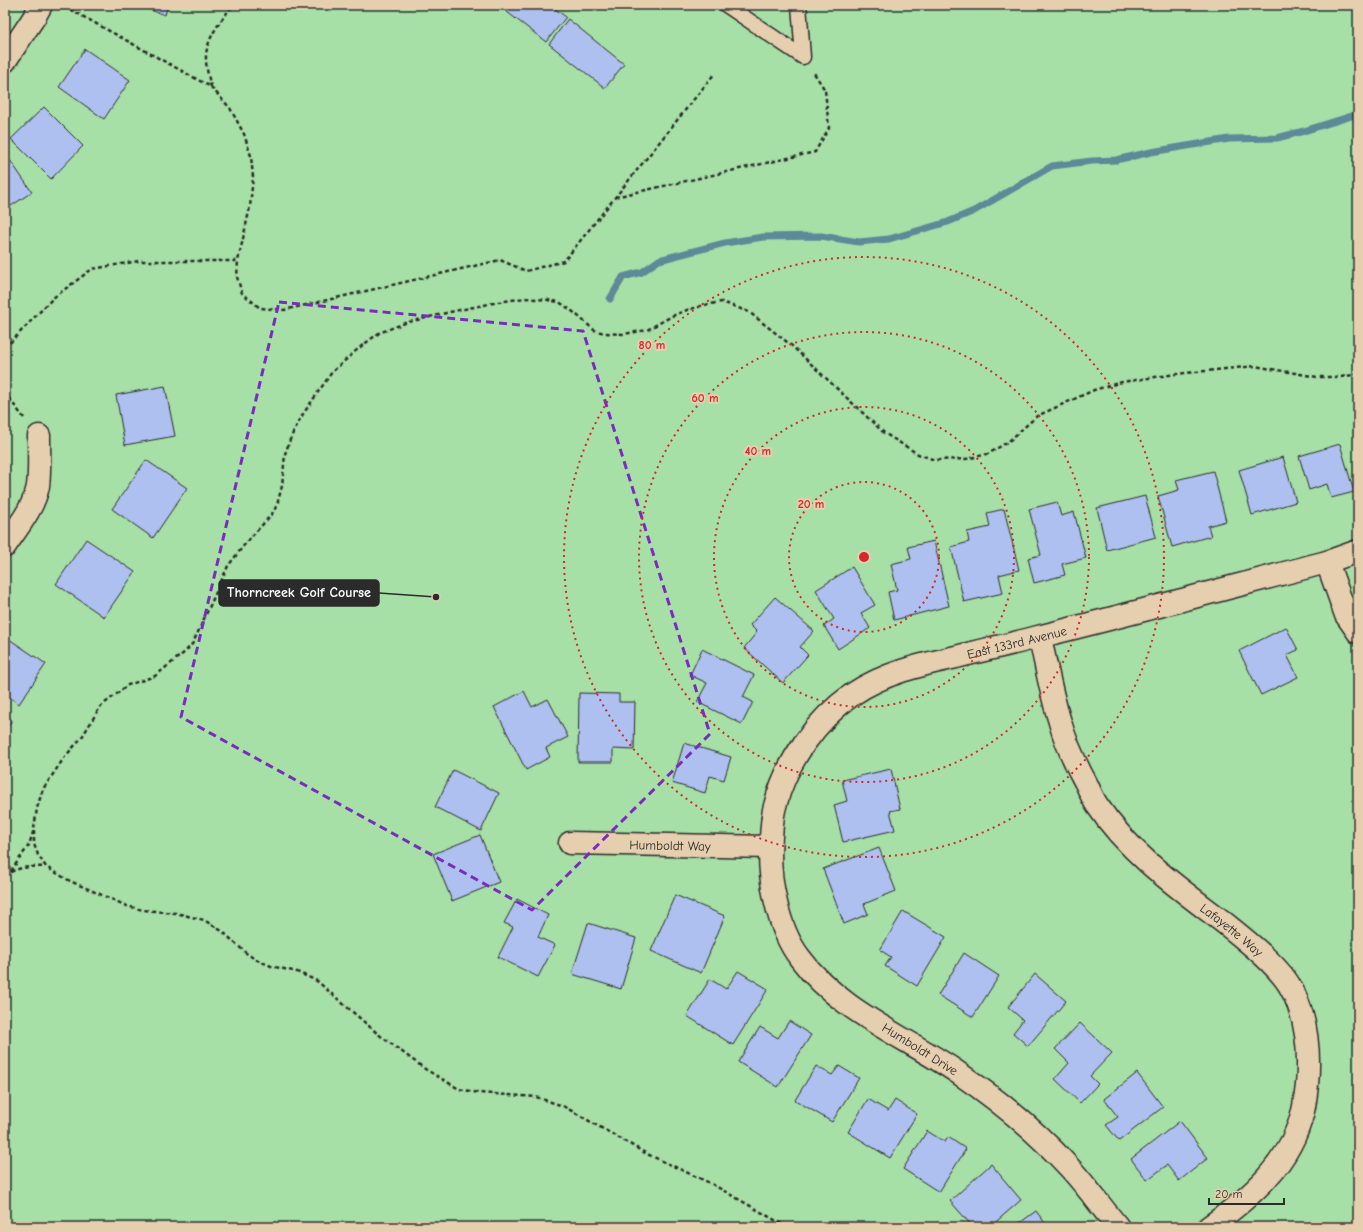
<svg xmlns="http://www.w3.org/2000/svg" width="1363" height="1232" font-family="'Comic Neue',sans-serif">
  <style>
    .green { fill: #a6e0a6; stroke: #688668 }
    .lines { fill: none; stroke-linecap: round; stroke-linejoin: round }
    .stream { stroke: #5e8898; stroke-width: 7 }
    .building { fill: #adc0ef; stroke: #2b2b2b }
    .lane-casing { stroke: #2b2b2b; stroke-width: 17 }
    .street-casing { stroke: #2b2b2b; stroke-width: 25 }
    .path { stroke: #2b2b2b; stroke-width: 2.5; stroke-dasharray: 4 3; stroke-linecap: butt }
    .lane { stroke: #e6cfaf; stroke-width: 14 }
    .street { stroke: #e6cfaf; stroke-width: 22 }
    .marked { fill: none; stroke: #7b2cbf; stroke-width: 3; stroke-dasharray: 8 5; stroke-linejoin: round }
    .ring { fill: none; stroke: #d62828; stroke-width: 2; stroke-dasharray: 2 4 }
    .labels { text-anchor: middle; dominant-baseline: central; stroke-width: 4; stroke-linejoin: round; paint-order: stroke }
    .street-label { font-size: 13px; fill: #2b2b2b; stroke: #e6cfaf }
    .centre { fill: #d62828; stroke: #e6cfaf; stroke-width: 2 }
    .ring-label { font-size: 12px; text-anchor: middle; font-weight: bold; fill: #d62828; stroke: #e6cfaf; stroke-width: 4; stroke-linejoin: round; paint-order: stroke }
    .leader { fill: none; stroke: #2b2b2b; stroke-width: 1.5 }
    .callout-dot { fill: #2b2b2b; stroke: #e6cfaf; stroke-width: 1.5 }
    .callout { fill: #2b2b2b; stroke: #2b2b2b; stroke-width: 1.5 }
    .callout-label { font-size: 14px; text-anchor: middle; font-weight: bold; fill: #fff }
  </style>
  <rect width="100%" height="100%" fill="#e6cfaf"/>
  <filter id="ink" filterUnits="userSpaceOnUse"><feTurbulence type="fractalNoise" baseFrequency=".025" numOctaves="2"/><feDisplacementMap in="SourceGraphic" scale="8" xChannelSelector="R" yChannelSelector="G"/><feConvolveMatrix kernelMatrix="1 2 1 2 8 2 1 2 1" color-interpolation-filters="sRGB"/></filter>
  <g filter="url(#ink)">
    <!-- green -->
    <rect class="green" x="5" y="5" width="1353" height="1222"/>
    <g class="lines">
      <!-- stream -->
      <polyline class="stream" points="610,299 623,277 642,272 659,260 725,243 763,237 821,236 859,242 889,239 948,222 974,211 1052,166 1092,161 1116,160 1151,152 1229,139 1277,138 1304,131 1358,114"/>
    </g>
    <!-- building -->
    <g class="building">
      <polygon points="136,5 168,5 165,15"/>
      <polygon points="498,5 550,5 566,17 546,42"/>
      <polygon points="568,19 624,64 605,88 549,44"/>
      <polygon points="85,49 130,80 104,119 59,87"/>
      <polygon points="44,107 83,146 51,179 11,139"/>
      <polygon points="5,153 32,192 5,210"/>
      <polygon points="165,386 175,436 125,445 116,395"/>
      <polygon points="1340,444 1354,492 1331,498 1327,484 1309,490 1299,456"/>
      <polygon points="1283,457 1296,502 1252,515 1239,470"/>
      <polygon points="146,460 187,488 153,538 112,509"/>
      <polygon points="1213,471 1226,521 1208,526 1211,536 1172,547 1158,496 1179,490 1176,480"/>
      <polygon points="1145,496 1156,537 1107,550 1097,508"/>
      <polygon points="1057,502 1061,516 1074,512 1086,558 1062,564 1065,575 1034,583 1028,558 1041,555 1029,509"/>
      <polygon points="1004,509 1019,570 999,575 1003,593 964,602 951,547 969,542 967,532 990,527 987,513"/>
      <polygon points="86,539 135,572 104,617 56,584"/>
      <polygon points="934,541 949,606 894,620 888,592 897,590 891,564 911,559 908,547"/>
      <polygon points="852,567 875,605 861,613 870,628 838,649 824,626 834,619 816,590"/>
      <polygon points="775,597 814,631 800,647 808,655 783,683 744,648 757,632 750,625"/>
      <polygon points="1286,627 1298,650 1287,655 1298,677 1261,695 1239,651"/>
      <polygon points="6,637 46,664 19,704 5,694 5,639"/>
      <polygon points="702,649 754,675 743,697 753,702 742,724 697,702 707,683 690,675"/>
      <polygon points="524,691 532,707 548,699 568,737 546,748 550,757 526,770 494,707"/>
      <polygon points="579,693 619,694 619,702 635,702 634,750 613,749 613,762 578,762"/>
      <polygon points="5,715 12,720 5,731"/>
      <polygon points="684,743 731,757 724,780 710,776 705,793 672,783"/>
      <polygon points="891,769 900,809 890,811 895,830 843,842 834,805 847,801 842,780"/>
      <polygon points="453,770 499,793 481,831 435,807"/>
      <polygon points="480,835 499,882 452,901 433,854"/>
      <polygon points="879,848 896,891 864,904 868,914 844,924 823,869"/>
      <polygon points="675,895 725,916 701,973 651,951"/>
      <polygon points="517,899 548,915 538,937 555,945 538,977 498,957 513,927 504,923"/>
      <polygon points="903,911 946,937 917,986 885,966 891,957 880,950"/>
      <polygon points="588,923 636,938 621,989 572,974"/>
      <polygon points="964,953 999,976 973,1017 938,995"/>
      <polygon points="738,971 768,989 733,1045 687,1016 710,979 726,989"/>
      <polygon points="1035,974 1066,1001 1028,1046 1013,1033 1023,1020 1008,1007"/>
      <polygon points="789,1021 811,1035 778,1087 738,1062 760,1027 778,1038"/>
      <polygon points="1080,1023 1112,1053 1090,1076 1098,1084 1080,1103 1055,1079 1069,1063 1055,1049"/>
      <polygon points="816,1066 832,1075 839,1066 859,1078 832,1122 795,1100"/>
      <polygon points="1137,1073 1163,1107 1119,1141 1106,1125 1118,1117 1104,1099"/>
      <polygon points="868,1099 888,1111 895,1100 917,1114 890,1158 848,1132"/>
      <polygon points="1180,1121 1208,1158 1179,1181 1167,1165 1147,1180 1131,1159"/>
      <polygon points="927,1131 945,1142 948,1137 966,1149 939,1192 903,1169"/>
      <polygon points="991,1164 1021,1200 990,1227 973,1227 950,1201"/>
      <polygon points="1036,1211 1048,1227 1014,1227"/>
    </g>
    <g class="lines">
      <defs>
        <polyline id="lane" points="726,5 803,57 799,5"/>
        <g id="street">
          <polyline points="5,61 35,16 41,5"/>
          <path d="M5 546C17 528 34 508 38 486 40 470 39 453 39 436"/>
          <polyline points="1327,562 1346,615 1358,632"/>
          <path id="s1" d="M1040 637C1046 665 1051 694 1060 722 1066 744 1076 765 1087 785 1090 792 1093 799 1097 805 1130 854 1176 886 1222 921 1243 938 1280 966 1292 990 1307 1018 1310 1054 1307 1085 1306 1094 1305 1103 1303 1111 1291 1163 1251 1197 1209 1227"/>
          <path id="s2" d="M570 843 770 847"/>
          <path id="s3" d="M1118 1227C1101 1207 1086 1185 1068 1166 1035 1130 997 1099 957 1072 904 1036 839 1011 800 958 777 928 767 874 771 837 772 827 772 816 775 806 786 762 816 720 853 694 884 673 920 665 956 657 983 650 1011 644 1038 637 1135 613 1231 587 1327 562L1358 551"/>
        </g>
      </defs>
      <!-- lane casing -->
      <use href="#lane" class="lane-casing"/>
      <!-- street casing -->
      <use href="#street" class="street-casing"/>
      <!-- path -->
      <g class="path">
        <polyline points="64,6 211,87 230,108 244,134 251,156 253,177 250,207 238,261 237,277 242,293 260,308 284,310 500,260 526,271 564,261 715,73"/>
        <path d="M211 87C208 75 204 60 207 49 211 32 223 18 233 5"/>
        <polyline points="615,197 815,152 829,128 825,90 814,73"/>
        <polyline points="5,348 53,298 92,269 139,261 238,261"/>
        <polyline points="5,393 24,418"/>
        <polyline points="34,831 34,844 38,855 46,867 70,881 127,906 143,910 176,913 204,920 222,931 246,953 255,959 271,966 297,972 317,981 378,1034 425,1069 459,1089 479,1093 536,1097 563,1106 647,1154 712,1184 787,1227"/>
        <polyline points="11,871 29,845 34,829 37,808 43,789 64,758 82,737 100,707 128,685 155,676 185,652 193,643 228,566 245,544 272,514 277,505 282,486 285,454 291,437 301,417 332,372 359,348 379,333 405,323 450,312 498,302 525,298 548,300 559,302 571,310 594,330 604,333 624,334 647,330 672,316 687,310 704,305 722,302 749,312 792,346 884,433 918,454 935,460 966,459 988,454 1009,441 1037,416 1094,390 1122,382 1176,374 1255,366 1317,377 1341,377 1358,374"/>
        <path d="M5 876C16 867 31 866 45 867"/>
      </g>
      <!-- lane -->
      <use href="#lane" class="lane"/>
      <!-- street -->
      <use href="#street" class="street"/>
    </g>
  </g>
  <!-- marked area -->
  <path class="marked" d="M279 302 583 331 710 734 532 910 181 717Z"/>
  <!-- distance rings -->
  <g class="ring">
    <circle cx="864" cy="557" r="75"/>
    <circle cx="864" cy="557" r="150"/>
    <circle cx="864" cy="557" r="225"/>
    <circle cx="864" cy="557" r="300"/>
  </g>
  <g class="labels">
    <!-- street labels -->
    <g class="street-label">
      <text stroke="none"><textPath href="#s3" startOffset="890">East 133rd Avenue</textPath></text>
      <text stroke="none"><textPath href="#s2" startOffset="100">Humboldt Way</textPath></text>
      <text stroke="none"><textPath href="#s1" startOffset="363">Lafayette Way</textPath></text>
      <text transform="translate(920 1049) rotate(32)">Humboldt Drive</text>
    </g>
  </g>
  <circle cx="864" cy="557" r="6" class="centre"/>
  <g class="ring-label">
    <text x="652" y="349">80 m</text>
    <text x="705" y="402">60 m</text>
    <text x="758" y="455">40 m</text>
    <text x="811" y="508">20 m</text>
  </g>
  <!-- callouts -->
  <path class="leader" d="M436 597L379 593"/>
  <circle class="callout-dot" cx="436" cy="597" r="4"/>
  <rect class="callout" x="219" y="580" width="160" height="26" rx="4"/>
  <g class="callout-label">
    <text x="299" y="597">Thorncreek Golf Course</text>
  </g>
  <!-- margin -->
  <rect width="1363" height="1232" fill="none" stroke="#e6cfaf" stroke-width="20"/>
  <rect x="10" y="10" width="1343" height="1212" fill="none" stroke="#2b2b2b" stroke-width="1.5" filter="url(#ink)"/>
  <!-- scale -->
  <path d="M1209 1198v6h75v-6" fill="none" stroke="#2b2b2b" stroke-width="2"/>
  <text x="1215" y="1198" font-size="12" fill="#2b2b2b" stroke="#e6cfaf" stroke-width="3" paint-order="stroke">20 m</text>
</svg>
